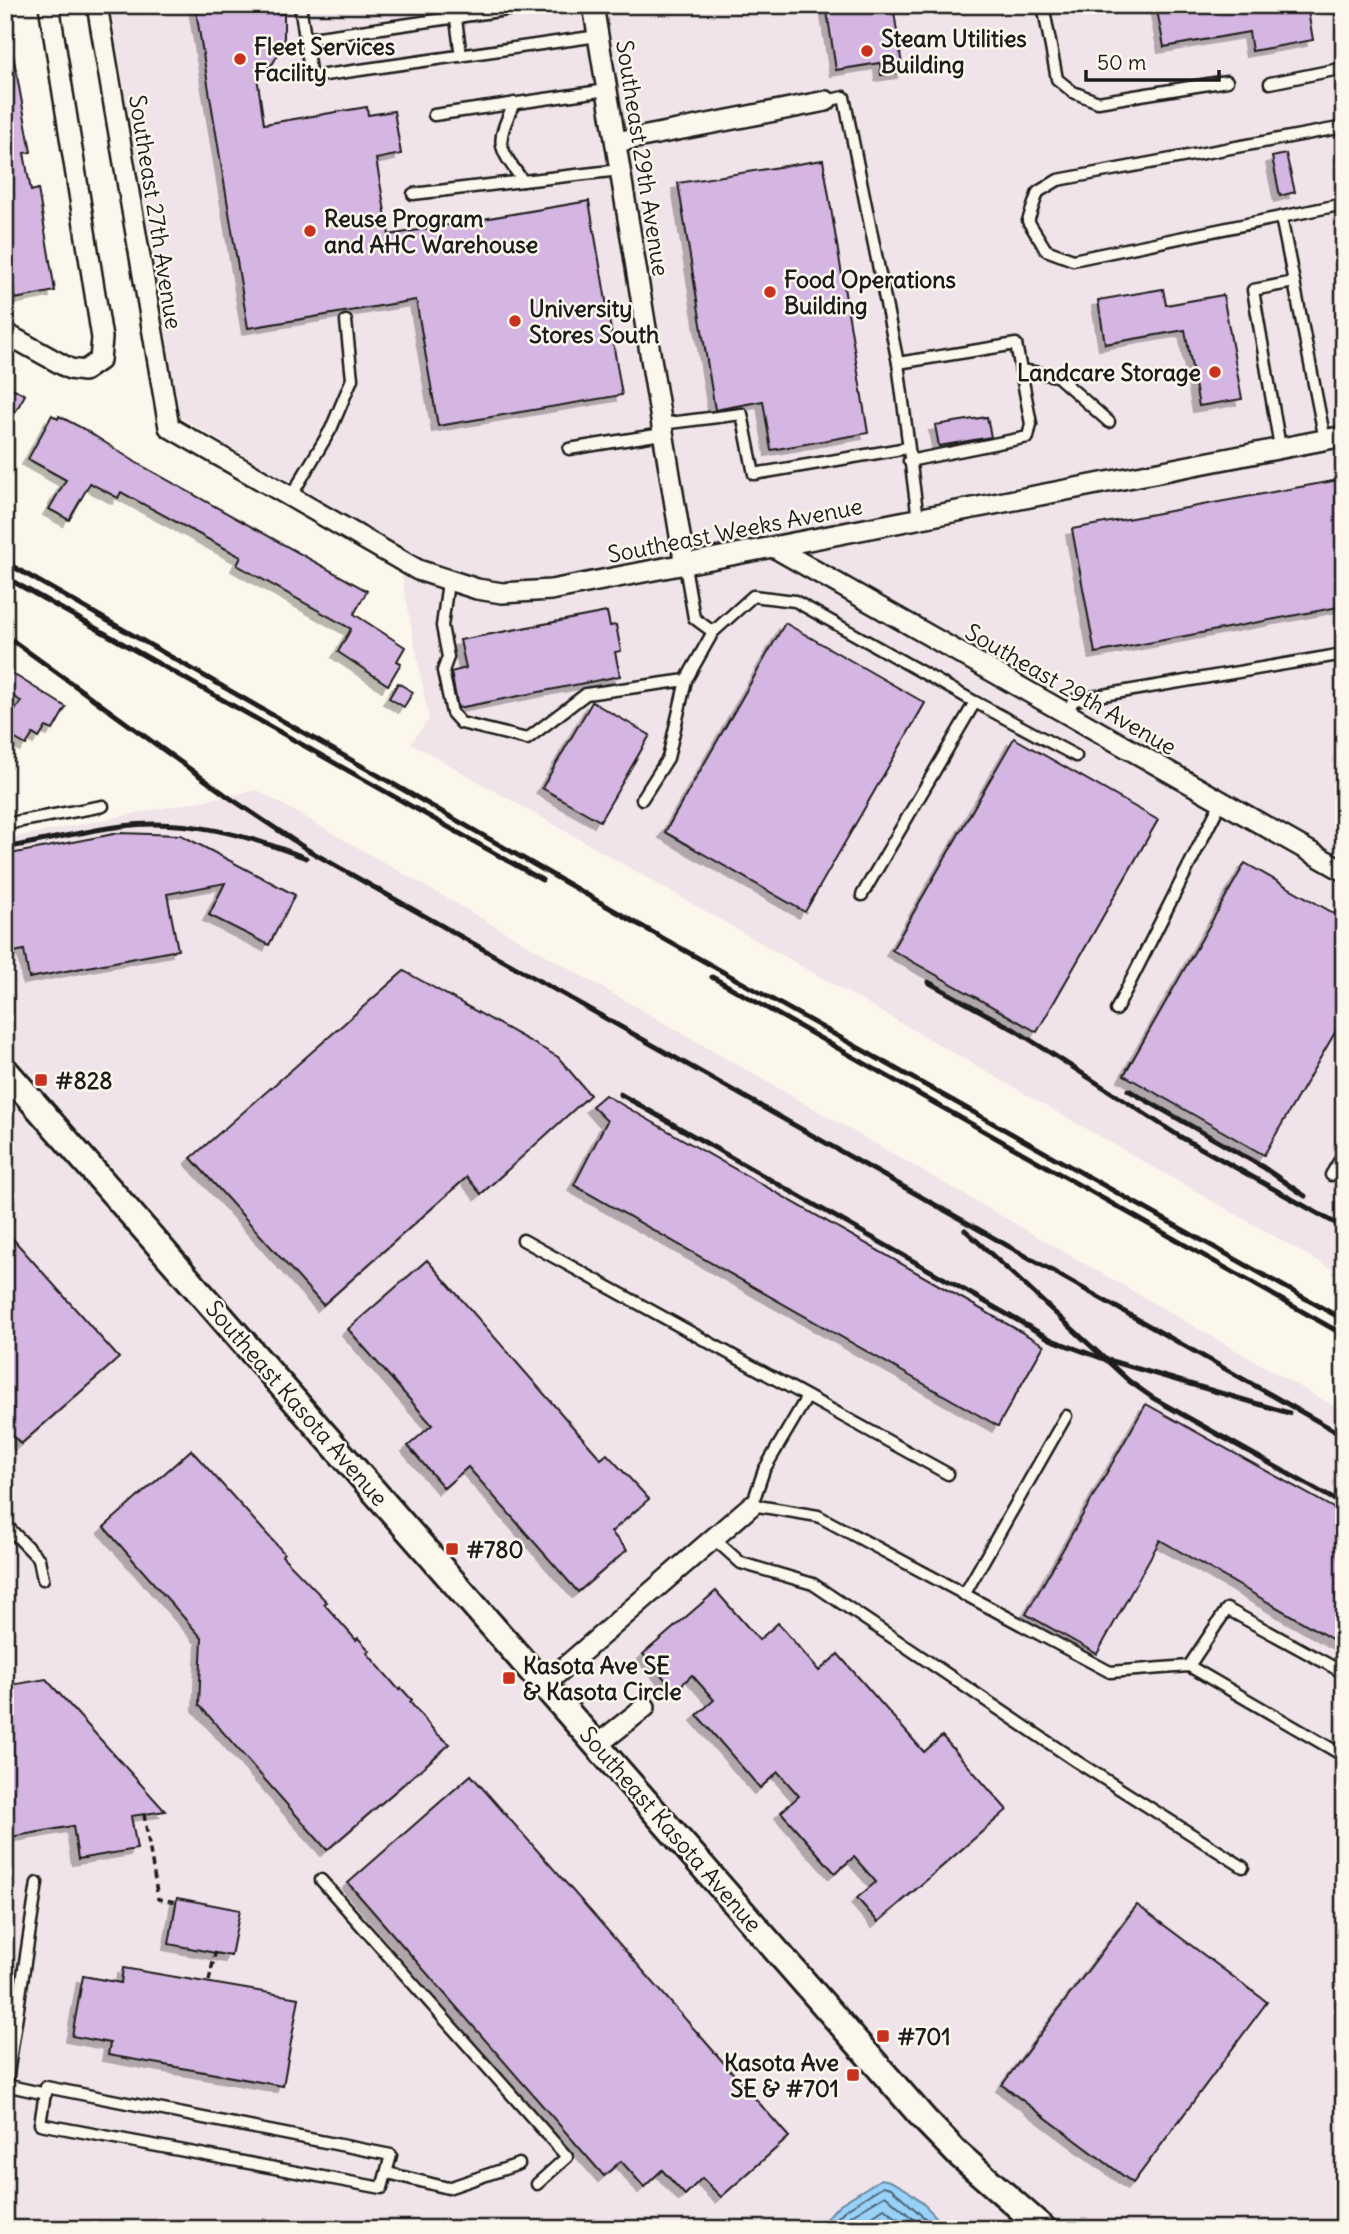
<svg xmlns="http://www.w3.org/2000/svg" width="1349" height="2234" font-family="Delius,sans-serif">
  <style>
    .built { fill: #f0e3e9 }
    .water { fill: #99d1f8; stroke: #6789a0; stroke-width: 2 }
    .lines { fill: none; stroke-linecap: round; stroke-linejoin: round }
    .shore { stroke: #4e6474; stroke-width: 2 }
    .building { fill: #d5b5e1; stroke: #1c1c1c; stroke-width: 2; filter: url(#shadow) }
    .service-casing { stroke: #1c1c1c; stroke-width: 15 }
    .minor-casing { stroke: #1c1c1c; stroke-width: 24 }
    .tertiary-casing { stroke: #1c1c1c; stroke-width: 30 }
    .path { stroke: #1c1c1c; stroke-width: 3.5; stroke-dasharray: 7 5; stroke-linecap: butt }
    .service { stroke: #fbf7ec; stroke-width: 10 }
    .minor { stroke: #fbf7ec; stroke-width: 19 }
    .tertiary { stroke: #fbf7ec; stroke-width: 24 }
    .rail { stroke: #1c1c1c; stroke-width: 5 }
    .poi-dot { fill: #c8321e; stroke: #fbf7ec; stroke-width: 2.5 }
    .labels { text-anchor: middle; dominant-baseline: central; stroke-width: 5; stroke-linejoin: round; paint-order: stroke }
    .poi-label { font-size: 23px; font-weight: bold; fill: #1c1c1c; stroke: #fbf7ec; text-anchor: start }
    .street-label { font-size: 23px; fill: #1c1c1c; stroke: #fbf7ec }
  </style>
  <defs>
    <filter id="shadow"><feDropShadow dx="-6" dy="6" stdDeviation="0" flood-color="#0004"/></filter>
  </defs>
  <rect width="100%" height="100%" fill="#fbf7ec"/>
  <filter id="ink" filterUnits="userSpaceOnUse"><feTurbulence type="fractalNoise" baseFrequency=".0143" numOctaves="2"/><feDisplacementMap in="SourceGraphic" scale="14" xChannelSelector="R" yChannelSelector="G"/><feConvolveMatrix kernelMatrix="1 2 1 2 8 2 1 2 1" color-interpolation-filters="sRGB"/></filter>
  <g filter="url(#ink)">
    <!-- built -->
    <g class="built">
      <polygon points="110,5 1344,5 1344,1276 411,743 429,719 396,546 180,417"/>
      <polygon points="257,790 1344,1412 1344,2229 5,2229 5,839"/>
    </g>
    <!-- water -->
    <path class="water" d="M881 2179C906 2182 930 2210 947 2229H816L840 2204Z"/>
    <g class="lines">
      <!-- shore -->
      <g class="shore">
        <polyline points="826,2229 845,2210 883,2186 891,2188 937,2229"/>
        <polyline points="838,2229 850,2216 885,2195 925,2229"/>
        <polyline points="853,2229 884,2208 911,2229"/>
      </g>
    </g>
    <!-- building -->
    <g class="building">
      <polygon points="195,5 276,5 277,14 284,13 284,44 273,63 257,77 264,124 367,107 368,115 394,111 401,154 376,159 389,235 589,201 622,395 438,426 416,300 248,328"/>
      <polygon points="826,5 893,5 903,72 881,75 880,63 836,70"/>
      <polygon points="1156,5 1307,5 1313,40 1252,51 1249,32 1164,47"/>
      <polygon points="5,54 13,54 31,152 24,153 31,191 38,189 55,291 15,299 14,296 5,298"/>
      <polygon points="1286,154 1295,192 1280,196 1272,157"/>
      <polygon points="823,160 868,433 771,450 763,401 715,410 678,183"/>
      <polygon points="1163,289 1166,305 1223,295 1242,399 1199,406 1185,330 1105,344 1098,300"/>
      <polygon points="5,384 25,395 5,430"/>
      <polygon points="52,415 58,419 59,416 84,429 137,463 367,591 354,614 405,647 397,661 401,663 388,685 338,652 351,629 237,565 241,557 121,492 118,498 90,483 69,520 49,509 66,480 28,459"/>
      <polygon points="987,417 991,437 939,446 935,425"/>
      <polygon points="1344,479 1344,606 1095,653 1072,529"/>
      <polygon points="607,612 610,626 616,625 621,651 615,652 620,676 458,708 451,672 466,668 460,640"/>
      <polygon points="785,623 925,703 805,912 665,832"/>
      <polygon points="5,669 66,707 53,730 46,727 39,738 33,734 26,745 5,733 5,726 21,701 5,692"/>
      <polygon points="398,683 413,692 404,707 389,698"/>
      <polygon points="592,702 650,735 600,821 542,788"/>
      <polygon points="1014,738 1158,820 1037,1032 892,950"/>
      <polygon points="119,833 181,835 295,895 269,945 209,915 225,883 167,894 178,950 29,978 24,950 5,954 5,855"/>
      <polygon points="1245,863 1344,919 1344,1017 1264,1155 1124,1075"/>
      <polygon points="404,971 558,1057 590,1095 481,1194 467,1177 323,1305 191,1158"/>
      <polygon points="605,1095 1044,1345 998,1426 574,1185 607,1121 592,1106"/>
      <polygon points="5,1230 119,1358 21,1444 5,1427"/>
      <polygon points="427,1260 601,1459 607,1454 649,1499 611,1532 627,1550 578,1592 468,1467 444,1488 408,1446 432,1425 348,1329"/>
      <polygon points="1146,1404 1344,1514 1344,1646 1160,1540 1097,1654 1026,1614"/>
      <polygon points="191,1450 284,1553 282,1556 327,1602 324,1604 356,1640 358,1638 370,1651 367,1653 399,1690 401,1688 412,1700 410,1702 436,1733 450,1744 327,1850 199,1705 202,1638 104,1527"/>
      <polygon points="716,1591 759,1640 778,1623 819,1671 838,1654 924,1752 942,1736 1007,1810 878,1922 857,1898 876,1882 854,1857 835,1873 781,1812 799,1796 778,1772 760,1788 697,1715 714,1700 692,1675 675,1691 643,1654"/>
      <polygon points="46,1679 165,1811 131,1816 137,1849 78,1859 73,1826 5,1838 5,1686"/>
      <polygon points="471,1775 789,2137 721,2197 702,2178 685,2195 662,2170 644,2187 621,2161 604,2176 348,1883"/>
      <polygon points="177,1898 240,1910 231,1956 169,1944"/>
      <polygon points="1137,1905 1267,2002 1133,2183 1002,2085"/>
      <polygon points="123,1968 299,1998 283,2086 108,2055 110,2043 72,2036 83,1976 121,1983"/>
    </g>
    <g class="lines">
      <defs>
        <g id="service">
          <polyline points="300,5 311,77 598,36"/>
          <polyline points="454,5 461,56"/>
          <polyline points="1043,5 1057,79 1073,92 1098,102 1227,81"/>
          <polyline points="305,39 541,5"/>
          <polyline points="1270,83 1344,68"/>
          <polyline points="826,101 844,97 898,363 918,519"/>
          <path d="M514 103C496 144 496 144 523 181L620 170"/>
          <polyline points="434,115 607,90"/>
          <polyline points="1344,127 1058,180 1038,192 1028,221 1046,250 1073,260 1344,204"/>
          <polyline points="413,194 523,181"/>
          <polyline points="1294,282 1325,440"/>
          <polyline points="898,363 1016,344 1031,424 1028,437 909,461"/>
          <polyline points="1021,370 1057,376 1109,422"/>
          <polyline points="661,424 742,414 754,474 907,448"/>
          <polyline points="1280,447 1253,290 1294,282 1281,217"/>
          <polyline points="569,449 662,434"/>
          <polyline points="290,498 331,429 352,379 346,321"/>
          <polyline points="448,582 442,626 448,657 443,671 452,713 461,723 527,739 586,694 686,680 713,632 694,618 685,566"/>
          <polyline points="713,632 753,596 795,601 975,702 862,895"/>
          <polyline points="975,702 1076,756"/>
          <polyline points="1066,714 1074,700 1344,654"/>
          <polyline points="642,799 668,758 686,680"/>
          <polyline points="5,824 103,806"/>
          <polyline points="1116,1010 1221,802"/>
          <polyline points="1331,1175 1344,1153"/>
          <polyline points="523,1240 948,1474"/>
          <polyline points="807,1397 764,1470 752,1505 818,1516 1110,1672 1189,1666 1344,1756"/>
          <polyline points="5,1524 39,1559 43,1579"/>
          <polyline points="713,1538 741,1563 813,1584 1076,1761 1243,1867"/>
          <polyline points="964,1595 1066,1416"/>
          <polyline points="1189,1666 1227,1609 1344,1673"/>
          <polyline points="321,1880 567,2157 537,2184"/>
          <polyline points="5,2085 46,2094"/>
          <polygon points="46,2087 391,2155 382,2188 40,2124"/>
          <polyline points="5,2094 37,1883"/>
          <polyline points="388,2173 448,2188 519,2164"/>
        </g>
        <g id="minor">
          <polyline points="97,5 169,427 418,570 477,589 502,593 551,590 1344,436"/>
          <polyline points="593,5 685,566"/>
          <polyline points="616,142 826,101"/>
          <polyline points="5,333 70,369 84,371 100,360 102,338 49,5"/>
          <polyline points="775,548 1344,871"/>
          <polyline points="544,1685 752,1505"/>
          <polyline points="597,1745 645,1707"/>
        </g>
        <polyline id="tertiary" points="5,1070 924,2119 957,2153 1044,2229"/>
      </defs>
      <!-- service casing -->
      <use href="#service" class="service-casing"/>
      <!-- minor casing -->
      <use href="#minor" class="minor-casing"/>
      <!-- tertiary casing -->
      <use href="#tertiary" class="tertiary-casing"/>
      <!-- path -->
      <g class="path">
        <polyline points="144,1814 158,1899 177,1902"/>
        <polyline points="209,1981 215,1953"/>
      </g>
      <!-- service -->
      <use href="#service" class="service"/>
      <!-- minor -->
      <use href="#minor" class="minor"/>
      <!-- tertiary -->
      <use href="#tertiary" class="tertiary"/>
      <!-- rail -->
      <g class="rail">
        <polyline points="5,562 659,936 1344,1320"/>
        <polyline points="5,577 542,880"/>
        <polyline points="5,635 230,798 308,850 1344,1436"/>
        <path d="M5 848C44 841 83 831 122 826 185 818 248 835 306 858"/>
        <polyline points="712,977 1344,1335"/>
        <polyline points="928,982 1015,1030 1179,1136 1344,1228"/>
        <polyline points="1128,1090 1263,1167 1305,1196"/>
        <polyline points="620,1094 1052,1340 1101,1358 1289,1413"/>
        <polyline points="965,1230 1129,1381 1153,1398 1344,1505"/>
      </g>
    </g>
  </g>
  <!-- markers -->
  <g class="poi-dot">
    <circle cx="867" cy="51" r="7"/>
    <circle cx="240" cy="59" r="7"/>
    <circle cx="310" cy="231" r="7"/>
    <circle cx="770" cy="292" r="7"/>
    <circle cx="515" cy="321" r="7"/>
    <circle cx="1215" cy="372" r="7"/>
    <rect x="34" y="1073" width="14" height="14" rx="3.5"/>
    <rect x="445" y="1542" width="14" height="14" rx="3.5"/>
    <rect x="502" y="1671" width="14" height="14" rx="3.5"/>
    <rect x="876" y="2029" width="14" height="14" rx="3.5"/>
    <rect x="846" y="2068" width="14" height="14" rx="3.5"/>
  </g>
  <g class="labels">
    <!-- poi labels -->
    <g class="poi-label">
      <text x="881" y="38">Steam Utilities<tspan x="881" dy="26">Building</tspan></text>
      <text x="254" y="46">Fleet Services<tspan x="254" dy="26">Facility</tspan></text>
      <text x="324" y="218">Reuse Program<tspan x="324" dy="26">and AHC Warehouse</tspan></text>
      <text x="784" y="279">Food Operations<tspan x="784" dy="26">Building</tspan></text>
      <text x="529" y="308">University<tspan x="529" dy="26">Stores South</tspan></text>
      <text x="1201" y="372" text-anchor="end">Landcare Storage</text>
      <text x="55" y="1080">#828</text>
      <text x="466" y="1549">#780</text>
      <text x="523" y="1665">Kasota Ave SE<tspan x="523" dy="26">&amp; Kasota Circle</tspan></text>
      <text x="897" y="2036">#701</text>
      <text x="839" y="2062" text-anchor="end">Kasota Ave<tspan x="839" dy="26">SE &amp; #701</tspan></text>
    </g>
    <!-- street labels -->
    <g class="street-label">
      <text transform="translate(643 158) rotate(81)">Southeast 29th Avenue</text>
      <text transform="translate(156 212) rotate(81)">Southeast 27th Avenue</text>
      <text transform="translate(735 530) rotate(-11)">Southeast Weeks Avenue</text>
      <text transform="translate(1071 689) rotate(30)">Southeast 29th Avenue</text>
      <text transform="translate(297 1403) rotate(49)">Southeast Kasota Avenue</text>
      <text transform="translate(671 1829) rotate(49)">Southeast Kasota Avenue</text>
    </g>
  </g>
  <!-- margin -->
  <rect width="1349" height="2234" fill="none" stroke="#fbf7ec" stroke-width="28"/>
  <rect x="14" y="14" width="1321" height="2206" fill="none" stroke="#1c1c1c" stroke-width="2.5" filter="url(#ink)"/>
  <!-- scale -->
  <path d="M1086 70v10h133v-10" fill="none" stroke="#1c1c1c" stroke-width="3.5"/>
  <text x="1097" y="70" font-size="21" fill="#1c1c1c" stroke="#fbf7ec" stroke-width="5" paint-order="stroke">50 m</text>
</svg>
